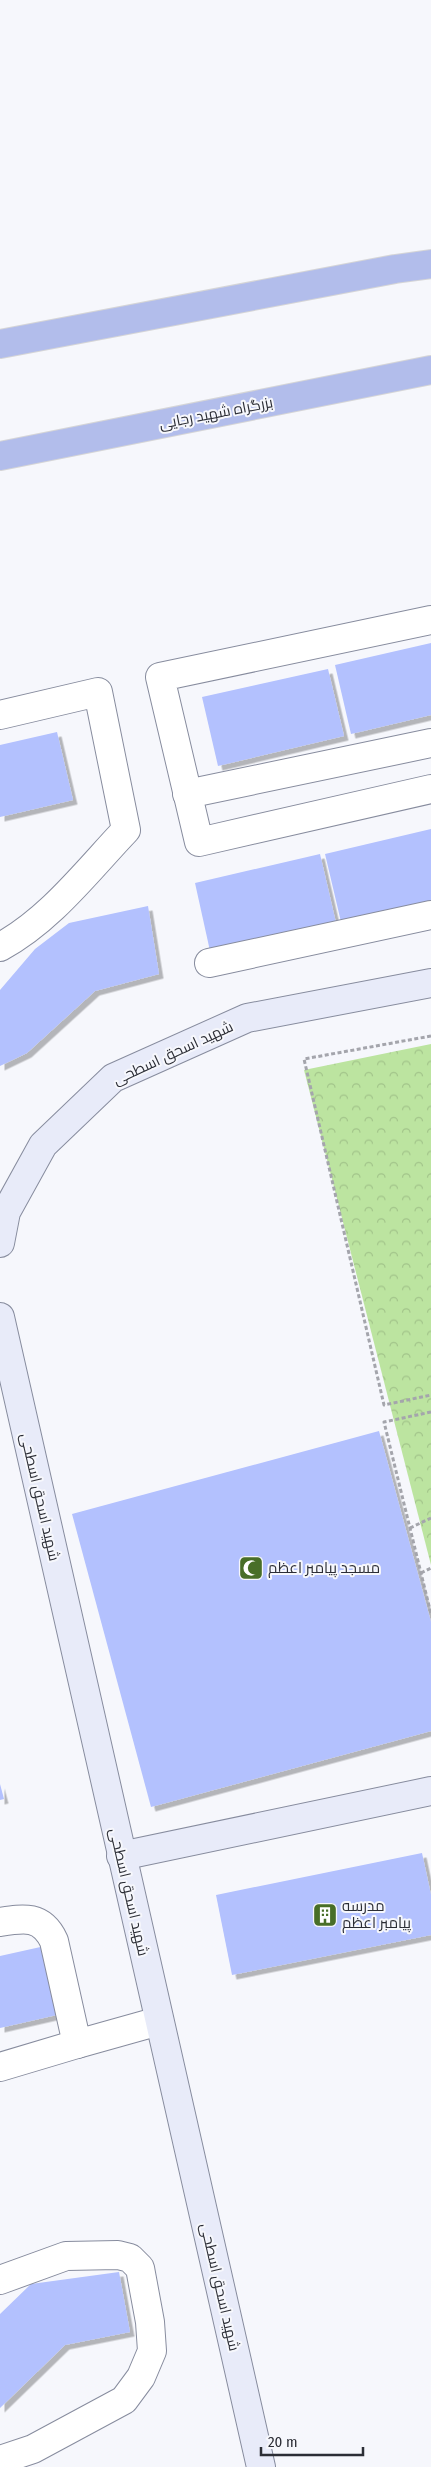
<svg xmlns="http://www.w3.org/2000/svg" width="431" height="2467" font-family="'Fira Sans Condensed',Cairo,sans-serif">
  <style>
    .park { fill: url(#park-crowns) }
    .building { fill: #b3c1fe; filter: url(#shadow) }
    .lines { fill: none; stroke-linecap: round; stroke-linejoin: round }
    .street-casing { stroke: #878c9e; stroke-width: 30 }
    .secondary-casing { stroke: #878c9e; stroke-width: 30 }
    .highway-casing { stroke: #d5d5d7; stroke-width: 30 }
    .path { stroke: #a4a5ac; stroke-width: 3; stroke-dasharray: 4 2.5; stroke-linecap: butt }
    .street { stroke: #fff; stroke-width: 28 }
    .secondary { stroke: #e8ebf9; stroke-width: 28 }
    .highway { stroke: #b2bdeb; stroke-width: 28 }
    .labels { text-anchor: middle; dominant-baseline: central; stroke-width: 4; stroke-linejoin: round; paint-order: stroke }
    .street-label { font-size: 15px; fill: #2b2d35; stroke: #f6f7fc }
    .poi-label { font-size: 15px; fill: #2b2d35; stroke: #f6f7fc; text-anchor: start }
  </style>
  <defs>
    <pattern id="park-crowns" width="20" height="18" patternUnits="userSpaceOnUse" patternTransform="scale(1.25)"><rect width="20" height="18" fill="#bce4a0"/><path d="M2 6a3 3 0 1 1 6 0M12 15a3 3 0 1 1 6 0" fill="none" stroke="#a2c48a"/></pattern>
    <filter id="shadow"><feDropShadow dx="4.5" dy="4.5" stdDeviation="0" flood-color="#0004"/></filter>
  </defs>
  <rect width="100%" height="100%" fill="#f6f7fc"/>
  <!-- park -->
  <polygon class="park" points="431,1044 431,1565 304,1070"/>
  <!-- building -->
  <g class="building">
    <polygon points="431,643 431,715 351,734 335,665"/>
    <polygon points="328,669 344,736 218,766 202,697"/>
    <polygon points="57,732 73,800 0,817 0,745"/>
    <polygon points="431,829 431,901 341,922 325,854"/>
    <polygon points="320,854 336,923 210,951 195,883"/>
    <polygon points="148,906 159,974 95,991 27,1053 0,1066 0,990 35,949 69,923"/>
    <polygon points="379,1431 431,1622 431,1731 151,1807 72,1514"/>
    <polygon points="0,1784 4,1799 0,1800"/>
    <polygon points="422,1853 431,1895 431,1935 232,1975 216,1895"/>
    <polygon points="45,1946 61,2014 0,2028 0,1956"/>
    <polygon points="119,2272 130,2332 65,2345 0,2408 0,2314 31,2284"/>
  </g>
  <g class="lines">
    <defs>
      <g id="street">
        <polyline points="431,620 160,677 199,842 431,789"/>
        <path d="M0 715 98 692 126 830C87 871 50 920 0 947"/>
        <polyline points="187,794 431,743"/>
        <polyline points="209,963 431,915"/>
        <path d="M0 1922C24 1918 42 1915 54 1941L77 2044 159 2021"/>
        <polyline points="0,2067 77,2044"/>
        <polyline points="0,2280 66,2256 118,2255 130,2258 140,2268 150,2322 152,2351 141,2377 124,2400 33,2449 0,2460"/>
      </g>
      <g id="secondary">
        <polyline points="0,1243 6,1212 43,1145 113,1078 247,1018 431,983"/>
        <polyline points="0,1317 261,2467"/>
        <polyline points="121,1856 431,1791"/>
      </g>
      <g id="highway">
        <polyline points="0,344 395,269 431,264"/>
        <polyline points="0,456 431,370"/>
      </g>
    </defs>
    <!-- street casing -->
    <use href="#street" class="street-casing"/>
    <!-- secondary casing -->
    <use href="#secondary" class="secondary-casing"/>
    <!-- highway casing -->
    <use href="#highway" class="highway-casing"/>
    <!-- path -->
    <g class="path">
      <polyline points="431,1036 304,1059 384,1405 431,1395"/>
      <polyline points="431,1412 384,1422 431,1614"/>
      <polyline points="410,1528 431,1518"/>
      <polyline points="421,1573 431,1568"/>
    </g>
    <!-- street -->
    <use href="#street" class="street"/>
    <!-- secondary -->
    <use href="#secondary" class="secondary"/>
    <!-- highway -->
    <use href="#highway" class="highway"/>
  </g>
  <!-- icons -->
  <defs>
    <symbol id="mosque-square" viewBox="-11 -11 22 22"><rect x="-9" y="-9" width="18" height="18" rx="4" fill="#486e28" stroke="#f6f7fc"/><path d="M3.5-4.9A6 6 0 1 0 3.5 4.9A5 5 0 1 1 3.5-4.9Z" fill="#fff"/></symbol>
    <symbol id="building-square" viewBox="-11 -11 22 22"><rect x="-9" y="-9" width="18" height="18" rx="4" fill="#486e28" stroke="#f6f7fc"/><path d="M-4-6H4V6H1V3H-1V6H-4ZM-2.5-4.3h1.7v1.8h-1.7ZM.8-4.3h1.7v1.8H.8ZM-2.5-1h1.7V.8h-1.7ZM.8-1h1.7V.8H.8Z" fill="#fff"/></symbol>
  </defs>
  <g fill-rule="evenodd">
    <use href="#mosque-square" x="237" y="1554" width="28" height="28"/>
    <use href="#building-square" x="311" y="1901" width="28" height="28"/>
  </g>
  <g class="labels">
    <!-- street labels -->
    <g class="street-label">
      <text transform="translate(216 413) rotate(-11)">بزرگراه شهید رجایی</text>
      <text transform="translate(173 1053) rotate(-25)">شهید اسحق اسطحی</text>
      <text transform="translate(40 1497) rotate(77)">شهید اسحق اسطحی</text>
      <text transform="translate(129 1892) rotate(77)">شهید اسحق اسطحی</text>
      <text transform="translate(220 2287) rotate(77)">شهید اسحق اسطحی</text>
    </g>
    <!-- poi labels -->
    <g class="poi-label">
      <text x="268" y="1568">مسجد پیامبر اعظم</text>
      <text x="342" y="1906">مدرسه<tspan x="342" dy="17">پیامبر اعظم</tspan></text>
    </g>
  </g>
  <!-- scale -->
  <path d="M261 2447v8h102v-8" fill="none" stroke="#2b2d35" stroke-width="2.5"/>
  <text x="268" y="2447" font-size="15" fill="#2b2d35" stroke="#f6f7fc" stroke-width="4" paint-order="stroke">20 m</text>
</svg>
